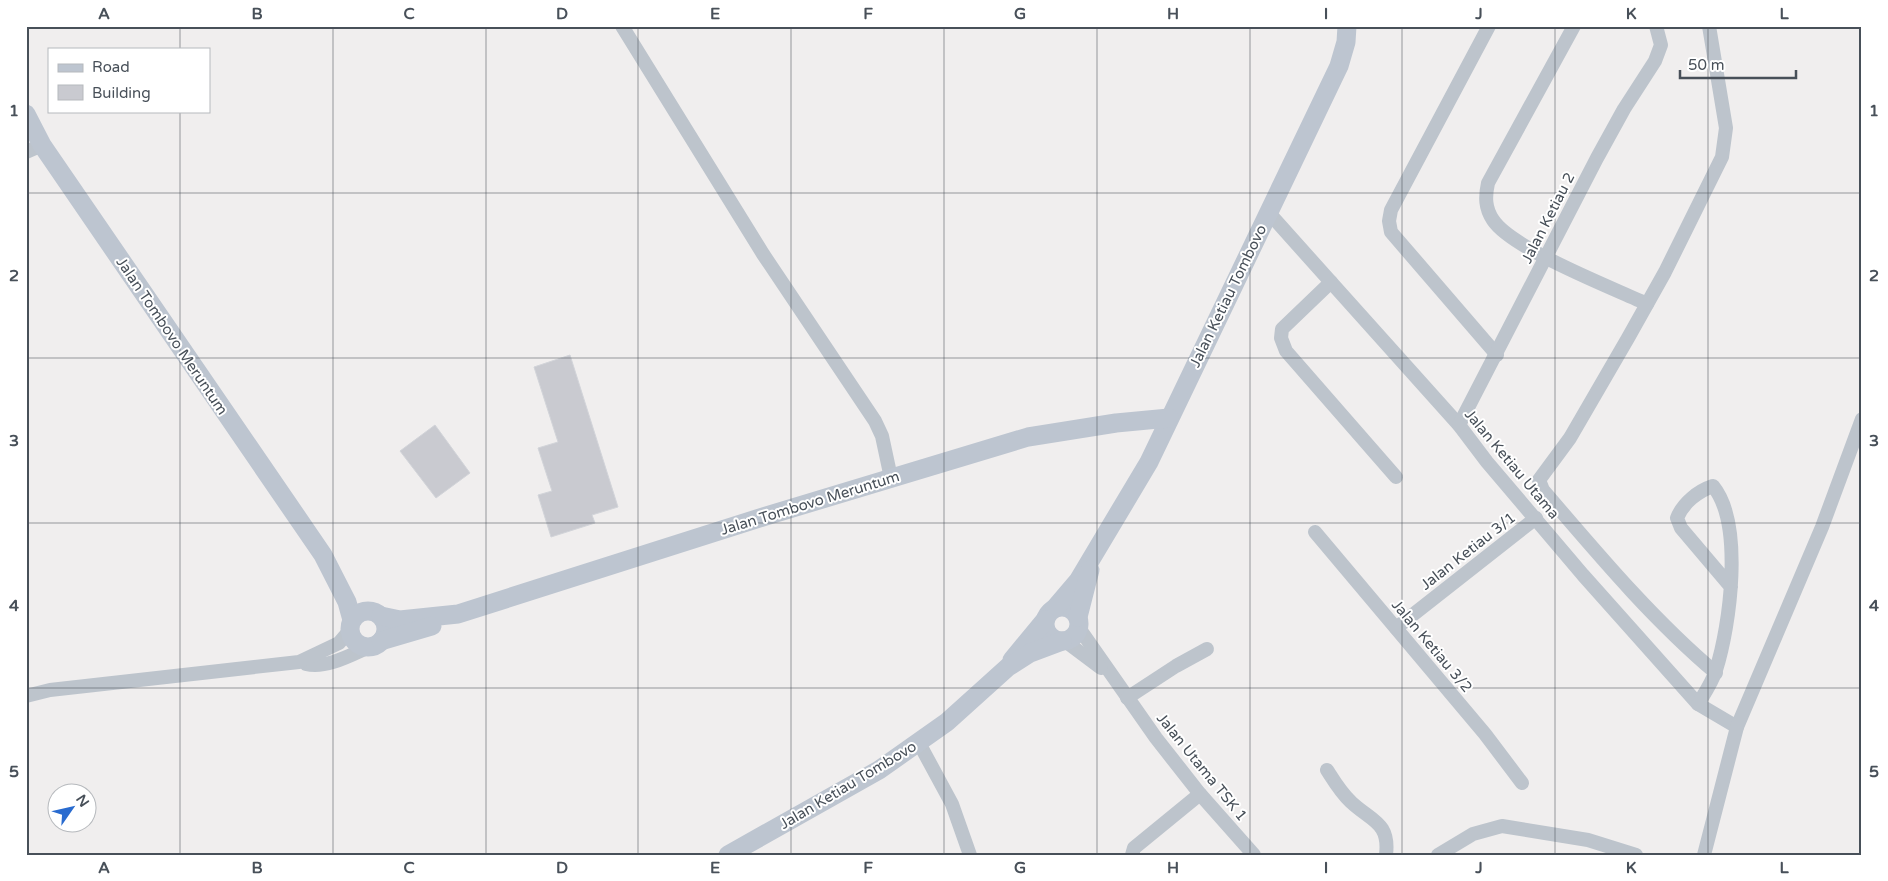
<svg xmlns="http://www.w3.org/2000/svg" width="1888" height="881" font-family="'Varela Round',sans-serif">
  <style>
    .building { fill: #c9cad0; stroke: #d2d4d9 }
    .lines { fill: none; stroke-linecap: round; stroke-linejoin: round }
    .street { stroke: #bdc4cc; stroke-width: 14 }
    .secondary { stroke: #bdc5d0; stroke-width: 19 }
    .grid { fill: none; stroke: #485059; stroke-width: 1; stroke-opacity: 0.55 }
    .labels { text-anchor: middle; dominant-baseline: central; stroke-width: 4; stroke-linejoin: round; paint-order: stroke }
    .street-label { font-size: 15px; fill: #485059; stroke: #fff }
    .neatline { fill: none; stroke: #485059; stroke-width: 2 }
    .grid-label { font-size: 16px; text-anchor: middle; font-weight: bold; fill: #485059 }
  </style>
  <rect width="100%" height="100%" fill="#f0eeee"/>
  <!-- building -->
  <g class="building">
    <polygon points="570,355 618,507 592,515 595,523 551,537 538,495 552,491 538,448 558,442 534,367"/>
    <polygon points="435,425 470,473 436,498 400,451"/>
  </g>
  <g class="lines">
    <!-- street -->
    <g class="street">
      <polyline points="622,26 763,254 875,421 882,436 891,478"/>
      <polyline points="1489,26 1391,210 1389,221 1391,232 1497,355"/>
      <path d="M1574 26 1488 183C1485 197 1485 208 1493 220 1512 249 1613 288 1647 304"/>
      <path d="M1709 26 1726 128 1722 157 1665 272 1628 338 1570 438 1539 480 1543 490C1597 553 1652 619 1716 673"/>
      <polyline points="26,152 42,145"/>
      <polyline points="1269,213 1459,425 1487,462 1583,575 1698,704 1737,727"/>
      <polyline points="1331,282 1282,329 1281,338 1286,351 1396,477"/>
      <polyline points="1459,425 1597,158 1624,109 1655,61 1661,45 1656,26"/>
      <polyline points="1315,532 1485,734 1522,783"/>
      <polyline points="1079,628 1156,738 1200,794 1254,855"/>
      <polyline points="1396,628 1536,518"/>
      <polyline points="1065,641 1101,668"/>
      <path d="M306 664C326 669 351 655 369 647"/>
      <polyline points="26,696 50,690 299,662 339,643 350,630"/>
      <polyline points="1127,698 1176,666 1207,649"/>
      <path d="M1698 704C1704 694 1712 683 1716 670 1730 626 1744 524 1713 486 1698 491 1683 503 1677 518L1681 528 1731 587"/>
      <polyline points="919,743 952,804 970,855"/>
      <path d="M1327 770C1334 781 1341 793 1351 802 1371 821 1390 822 1386 855"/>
      <polyline points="1132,855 1134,848 1200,794"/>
      <polyline points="1438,855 1473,834 1502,826 1588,840 1636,855"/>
      <polyline points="1704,855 1737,727 1822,527 1862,419"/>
    </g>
    <!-- secondary -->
    <g class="secondary">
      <polyline points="26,114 42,145 323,555 347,602 352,620"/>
      <circle cx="1062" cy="624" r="17"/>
      <polyline points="1055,608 1078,581 1149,462 1339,66 1346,42 1347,26"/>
      <circle cx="368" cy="629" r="18"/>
      <polyline points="381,616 400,620 458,614 766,516 1028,437 1116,423 1169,418"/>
      <polyline points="1078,617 1090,570"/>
      <polyline points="381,641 432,626"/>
      <polyline points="1012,660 1045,620"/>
      <polyline points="728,855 879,770 947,722 1008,667 1030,653 1062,641"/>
    </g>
  </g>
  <!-- grid -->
  <path class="grid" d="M180 26V49M333 26V855M486 26V855M638 26V855M791 26V855M944 26V855M1097 26V855M1250 26V855M1402 26V855M1555 26V855M1708 26V855M180 111V855M26 193H1862M26 358H1862M26 523H1862M26 688H1862"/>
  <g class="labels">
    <!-- street labels -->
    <g class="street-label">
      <text transform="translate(1548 218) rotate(-63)">Jalan Ketiau 2</text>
      <text transform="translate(1228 296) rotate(-64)">Jalan Ketiau Tombovo</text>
      <text transform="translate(172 336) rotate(56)">Jalan Tombovo Meruntum</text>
      <text transform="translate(1512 464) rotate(50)">Jalan Ketiau Utama</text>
      <text transform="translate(810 503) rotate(-17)">Jalan Tombovo Meruntum</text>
      <text transform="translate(1468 551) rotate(-38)">Jalan Ketiau 3/1</text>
      <text transform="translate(1432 646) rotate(50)">Jalan Ketiau 3/2</text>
      <text transform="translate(1202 767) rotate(51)">Jalan Utama TSK 1</text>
      <text transform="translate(848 785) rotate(-31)">Jalan Ketiau Tombovo</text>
    </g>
  </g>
  <!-- border -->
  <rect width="1888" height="881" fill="none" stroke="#ffffff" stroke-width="55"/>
  <!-- legend -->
  <rect x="48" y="48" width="162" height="65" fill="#ffffff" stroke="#b6b9bd"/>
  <rect x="58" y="64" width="25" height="8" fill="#bdc5d0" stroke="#b6b9bd"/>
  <text x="92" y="72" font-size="15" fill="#485059">Road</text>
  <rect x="58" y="85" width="25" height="15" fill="#c9cad0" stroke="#b6b9bd"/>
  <text x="92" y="98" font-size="15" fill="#485059">Building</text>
  <!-- north arrow -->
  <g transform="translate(72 808) rotate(56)"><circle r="24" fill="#ffffff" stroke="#b6b9bd"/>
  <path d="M0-4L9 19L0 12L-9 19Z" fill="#296bcf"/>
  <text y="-8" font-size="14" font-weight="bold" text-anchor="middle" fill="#485059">N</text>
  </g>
  <!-- scale -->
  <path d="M1680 70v8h116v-8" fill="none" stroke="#485059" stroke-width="2.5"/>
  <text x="1688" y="70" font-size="15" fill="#485059" stroke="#ffffff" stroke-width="4" paint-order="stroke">50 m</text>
  <rect x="28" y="28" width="1832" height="826" class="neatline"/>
  <g class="grid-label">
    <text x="104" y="19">A</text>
    <text x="257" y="19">B</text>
    <text x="409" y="19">C</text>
    <text x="562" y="19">D</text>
    <text x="715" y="19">E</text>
    <text x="868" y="19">F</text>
    <text x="1020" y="19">G</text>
    <text x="1173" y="19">H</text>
    <text x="1326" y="19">I</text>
    <text x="1479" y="19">J</text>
    <text x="1631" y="19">K</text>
    <text x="1784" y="19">L</text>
    <text x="14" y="116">1</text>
    <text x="1874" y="116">1</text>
    <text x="14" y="281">2</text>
    <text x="1874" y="281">2</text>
    <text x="14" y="446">3</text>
    <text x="1874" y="446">3</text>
    <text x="14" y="611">4</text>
    <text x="1874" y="611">4</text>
    <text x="14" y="777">5</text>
    <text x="1874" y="777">5</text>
    <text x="104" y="873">A</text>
    <text x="257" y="873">B</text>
    <text x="409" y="873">C</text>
    <text x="562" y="873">D</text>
    <text x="715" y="873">E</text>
    <text x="868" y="873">F</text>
    <text x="1020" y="873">G</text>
    <text x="1173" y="873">H</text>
    <text x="1326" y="873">I</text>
    <text x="1479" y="873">J</text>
    <text x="1631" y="873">K</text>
    <text x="1784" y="873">L</text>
  </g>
</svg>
